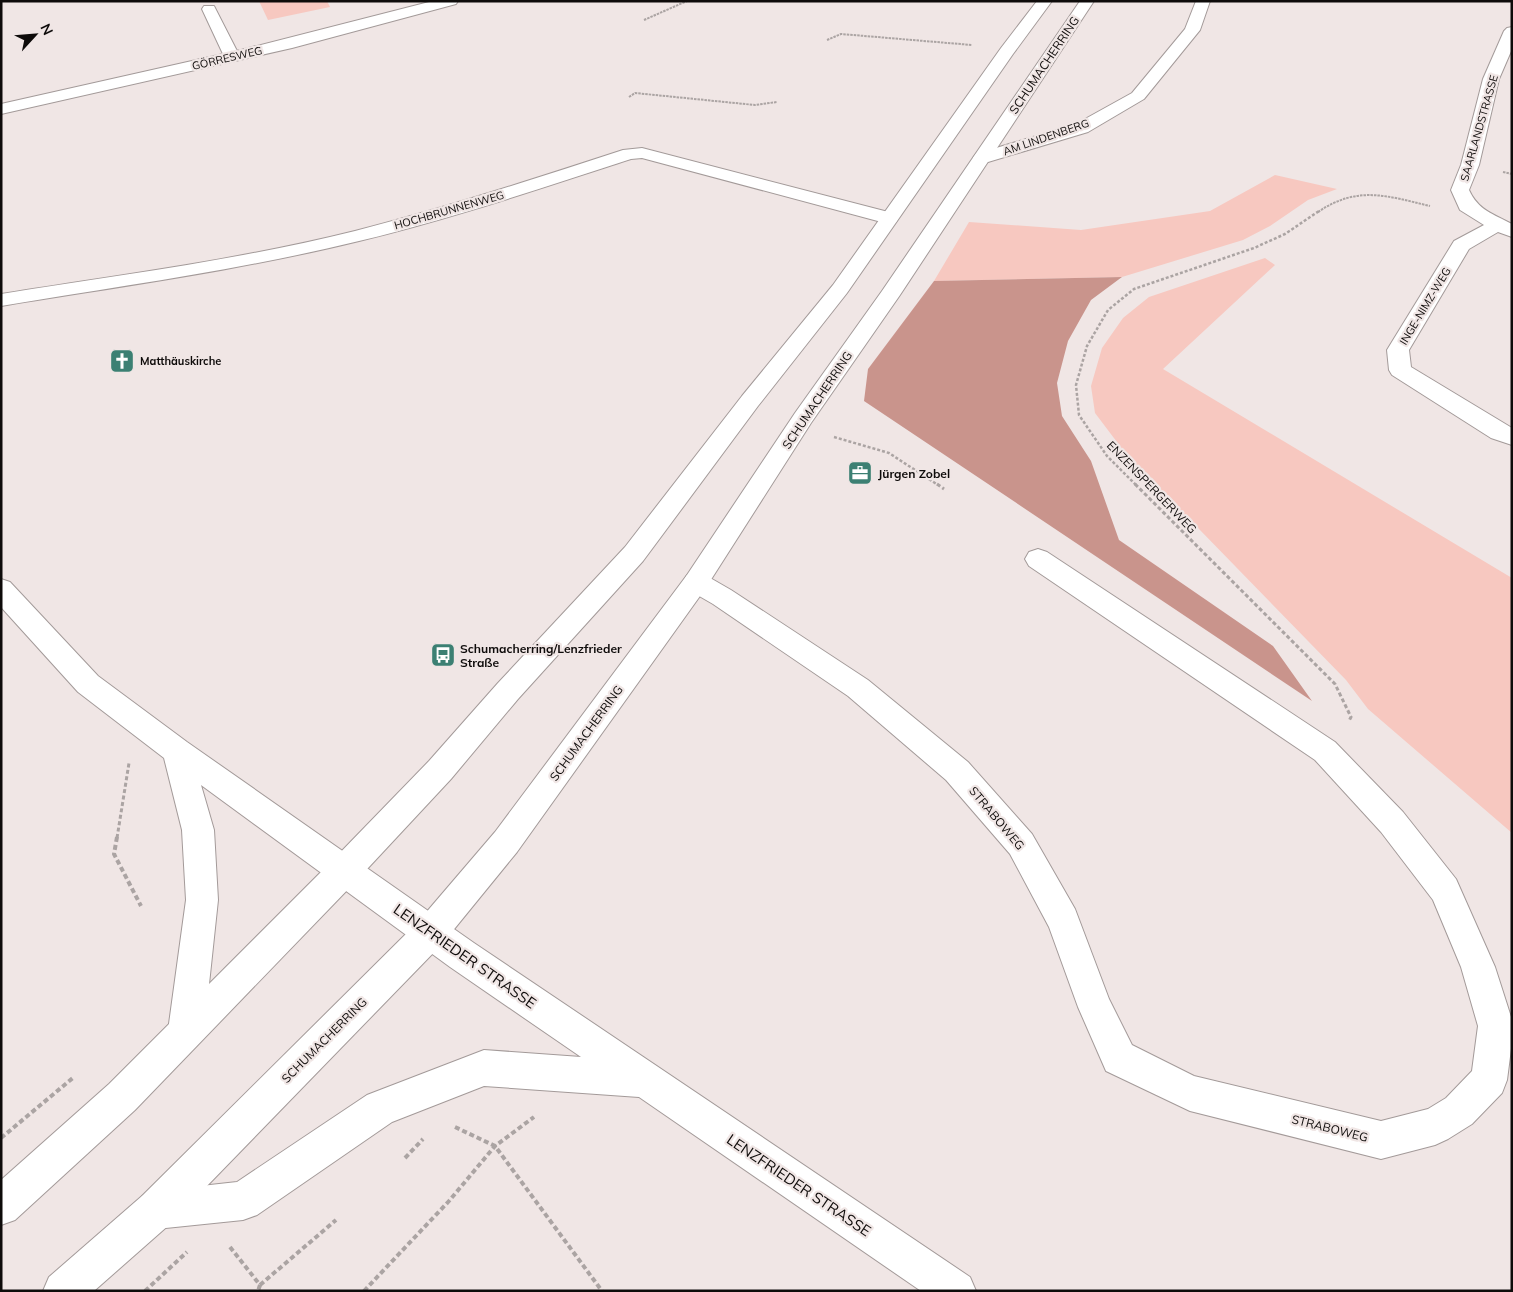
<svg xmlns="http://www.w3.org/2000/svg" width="1513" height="1292" font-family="Mulish,sans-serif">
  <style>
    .green { fill: #f7c8c0 }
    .forest { fill: #c9948c }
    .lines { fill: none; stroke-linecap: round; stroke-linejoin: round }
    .minor-casing { stroke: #a39a99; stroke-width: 2 }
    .major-casing { stroke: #a39a99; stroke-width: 2 }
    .path-far3 { stroke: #aba4a3; stroke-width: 2; stroke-dasharray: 2.5 1; stroke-linecap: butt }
    .path-far2 { stroke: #aba4a3; stroke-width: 2.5; stroke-dasharray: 3 2; stroke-linecap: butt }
    .path-far1 { stroke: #aba4a3; stroke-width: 3; stroke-dasharray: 4 2.5; stroke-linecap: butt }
    .path { stroke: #aba4a3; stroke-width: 4; stroke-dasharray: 5 3; stroke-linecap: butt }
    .minor { fill: #fff; fill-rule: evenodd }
    .major { fill: #fff; fill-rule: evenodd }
    .labels { text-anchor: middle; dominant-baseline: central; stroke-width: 4.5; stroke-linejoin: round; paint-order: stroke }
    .far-street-label { font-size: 11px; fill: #0e0b0a; stroke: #f0e6e5 }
    .far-poi-label { font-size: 11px; font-weight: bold; fill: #0e0b0a; stroke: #f0e6e5; text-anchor: start }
    .street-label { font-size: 12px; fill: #0e0b0a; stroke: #f0e6e5 }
    .poi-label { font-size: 12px; font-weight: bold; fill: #0e0b0a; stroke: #f0e6e5; text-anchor: start }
    .near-street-label { font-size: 15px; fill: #0e0b0a; stroke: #f0e6e5 }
  </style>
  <rect width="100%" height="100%" fill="#f0e6e5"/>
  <!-- green -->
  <g class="green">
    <polygon points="259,1 327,1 330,7 268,20"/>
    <polygon points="1275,175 1337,189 1308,200 1270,226 1243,240 1122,277 934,281 969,222 1081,230 1210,211"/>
    <polygon points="1265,258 1275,265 1163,369 1512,578 1512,833 1368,709 1346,680 1126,454 1095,413 1091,386 1102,348 1123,318 1149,297"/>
  </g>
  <!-- forest -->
  <polygon class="forest" points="1122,277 1091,300 1068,341 1057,383 1062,416 1091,461 1119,540 1273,646 1312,701 864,401 868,369 934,281"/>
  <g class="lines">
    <defs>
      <g id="minor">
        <polygon points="433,1 458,1 456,4 292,48 1,114 1,104 223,54 202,9 204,6 214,6 237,51"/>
        <polygon points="1196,1 1210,1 1200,30 1144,99 1088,132 988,162 982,163 976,162 973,158 976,154 1076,124 1132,93 1185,29"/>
        <path d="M1512 27V49L1499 79 1479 165 1469 190C1478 210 1493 214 1512 224V237L1498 232 1469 249 1409 350 1411 367 1512 428V445L1491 438 1392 375 1389 370 1387 350 1454 241 1484 225 1460 210 1451 190 1461 165 1483 79 1504 31 1507 28Z"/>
        <path d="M642 148 896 214 898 218 896 222 889 224 642 158 631 159C541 188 451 219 359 241 241 270 121 286 1 306V294C119 275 239 260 355 231 445 208 534 179 623 150Z"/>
        <polygon points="1038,549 1047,552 1335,742 1403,812 1456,879 1495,967 1512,1020 1512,1041 1507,1080 1502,1093 1472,1124 1448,1139 1435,1145 1381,1159 1190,1111 1106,1071 1078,1007 1049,927 1010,854 946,780 848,696 713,604 687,589 683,582 687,575 696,572 705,575 731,590 868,680 968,762 1032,834 1075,909 1109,999 1132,1045 1194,1076 1381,1121 1428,1109 1446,1098 1472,1071 1478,1026 1461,967 1433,900 1381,832 1315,760 1029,566 1025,559 1029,552"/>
        <polygon points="1,579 10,582 98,676 187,742 474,943 970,1277 976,1291 921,1291 639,1097 484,1086 392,1122 257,1215 243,1220 156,1229 142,1224 137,1210 142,1196 156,1191 237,1182 367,1095 484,1050 581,1057 450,967 201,785 214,830 218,900 204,1031 198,1043 186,1049 174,1043 168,1031 186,900 182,830 164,758 78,692 1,607"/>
      </g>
      <g id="major">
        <polygon points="1037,1 1052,1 1013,54 847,293 758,406 643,561 518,699 451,779 355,882 135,1110 15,1220 1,1225 1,1180 109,1084 333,860 429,761 498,683 625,547 742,396 833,285 1001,48"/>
        <polygon points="1080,1 1094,1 900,295 811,423 705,589 517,852 442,944 170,1224 94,1291 43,1291 49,1277 142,1196 418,922 495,832 687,575 795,413 882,291"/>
      </g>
    </defs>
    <!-- minor casing -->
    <use href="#minor" class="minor-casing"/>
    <!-- major casing -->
    <use href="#major" class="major-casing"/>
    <!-- path-far3 -->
    <g class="path-far3">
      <polyline points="644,20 687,1"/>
      <polyline points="827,40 841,34 972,45"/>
      <polyline points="629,97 635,93 755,105 777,102"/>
      <polyline points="1503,172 1512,174"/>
      <path d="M1318 212C1358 185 1387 196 1430 206"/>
    </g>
    <!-- path-far2 -->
    <g class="path-far2">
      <polyline points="834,437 889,453 938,485"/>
      <polyline points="1136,485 1107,456 1079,415 1076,385 1087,346 1108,310 1134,289 1254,248 1285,234 1319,211"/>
    </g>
    <!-- path-far1 -->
    <g class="path-far1">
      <polyline points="937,484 944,489"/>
      <polyline points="1135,484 1335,684 1351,717 1349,721"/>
      <polyline points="117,838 129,763"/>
    </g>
    <!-- path -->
    <g class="path">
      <polyline points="117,837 114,854 141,906"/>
      <polyline points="455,1127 495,1146 602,1291"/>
      <polyline points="1,1138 74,1077"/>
      <polyline points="405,1158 423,1139"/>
      <polyline points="230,1247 260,1285 258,1291"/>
      <polyline points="260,1285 336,1220"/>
      <polyline points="145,1291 187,1252"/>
      <polyline points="364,1291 449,1201 495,1146 534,1117"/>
    </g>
    <!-- minor -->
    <use href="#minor" class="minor"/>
    <!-- major -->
    <use href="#major" class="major"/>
  </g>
  <!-- icons -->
  <defs>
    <symbol id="church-square" viewBox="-11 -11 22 22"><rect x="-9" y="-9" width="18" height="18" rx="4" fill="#3c8073" stroke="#f0e6e5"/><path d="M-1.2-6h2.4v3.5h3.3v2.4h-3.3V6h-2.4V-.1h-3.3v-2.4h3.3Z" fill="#fff"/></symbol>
    <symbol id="office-square" viewBox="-11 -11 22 22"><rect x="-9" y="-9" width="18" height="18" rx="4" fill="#3c8073" stroke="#f0e6e5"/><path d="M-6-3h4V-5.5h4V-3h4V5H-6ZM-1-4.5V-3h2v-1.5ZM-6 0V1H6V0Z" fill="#fff"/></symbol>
    <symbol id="bus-square" viewBox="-11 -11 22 22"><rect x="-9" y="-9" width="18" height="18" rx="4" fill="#3c8073" stroke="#f0e6e5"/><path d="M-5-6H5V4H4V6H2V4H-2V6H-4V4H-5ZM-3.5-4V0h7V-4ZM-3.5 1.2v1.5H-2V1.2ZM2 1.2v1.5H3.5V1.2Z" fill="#fff"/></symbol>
  </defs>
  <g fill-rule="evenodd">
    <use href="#church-square" x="108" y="347" width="28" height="28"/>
    <use href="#office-square" x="846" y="459" width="28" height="28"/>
    <use href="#bus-square" x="429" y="641" width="28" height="28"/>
  </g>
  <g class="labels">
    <!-- far-street labels -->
    <g class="far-street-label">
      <text transform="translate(227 58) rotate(-13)">GÖRRESWEG</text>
      <text transform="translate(1479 128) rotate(-74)">SAARLANDSTRASSE</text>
      <text transform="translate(1046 137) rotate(-19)">AM LINDENBERG</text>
      <text transform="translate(449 210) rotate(-16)">HOCHBRUNNENWEG</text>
      <text transform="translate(1425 306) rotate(-59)">INGE-NIMZ-WEG</text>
    </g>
    <!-- far-poi labels -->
    <g class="far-poi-label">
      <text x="140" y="361">Matthäuskirche</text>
    </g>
    <!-- street labels -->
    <g class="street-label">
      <text transform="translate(1044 65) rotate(-56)">SCHUMACHERRING</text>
      <text transform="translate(817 400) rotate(-56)">SCHUMACHERRING</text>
      <text transform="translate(1152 487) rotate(46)">ENZENSPERGERWEG</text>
      <text transform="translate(586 733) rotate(-54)">SCHUMACHERRING</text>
      <text transform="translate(997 818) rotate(50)">STRABOWEG</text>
      <text transform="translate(324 1040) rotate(-45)">SCHUMACHERRING</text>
      <text transform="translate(1330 1128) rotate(14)">STRABOWEG</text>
    </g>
    <!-- poi labels -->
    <g class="poi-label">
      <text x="878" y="473">Jürgen Zobel</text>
      <text x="460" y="648">Schumacherring/Lenzfrieder<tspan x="460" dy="14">Straße</tspan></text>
    </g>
    <!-- near-street labels -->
    <g class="near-street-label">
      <text transform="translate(465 956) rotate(35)">LENZFRIEDER STRASSE</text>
      <text transform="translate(799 1185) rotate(34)">LENZFRIEDER STRASSE</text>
    </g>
  </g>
  <!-- border -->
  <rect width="1513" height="1292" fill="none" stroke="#0e0b0a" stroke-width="5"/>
  <!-- north arrow -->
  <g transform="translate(35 35) rotate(64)" stroke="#f0e6e5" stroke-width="4" paint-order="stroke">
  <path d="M0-4L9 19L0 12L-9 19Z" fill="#0e0b0a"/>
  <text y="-8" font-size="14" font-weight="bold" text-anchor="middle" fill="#0e0b0a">N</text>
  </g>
</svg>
